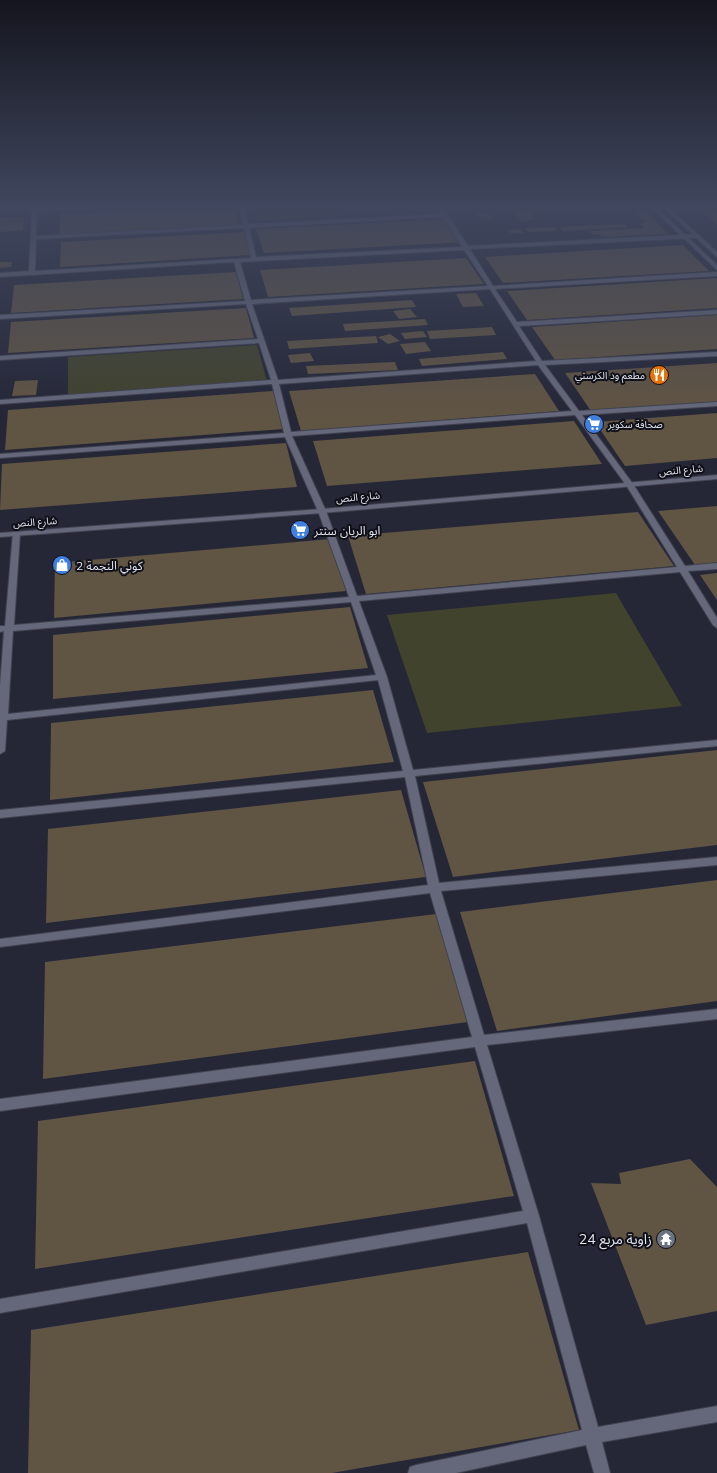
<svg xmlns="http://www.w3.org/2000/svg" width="717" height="1473" font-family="Mulish,'Noto Sans Arabic',sans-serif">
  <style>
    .green { fill: #41432d }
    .building { fill: #605443 }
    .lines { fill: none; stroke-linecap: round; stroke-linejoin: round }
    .street-casing { stroke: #414250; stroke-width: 2 }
    .secondary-casing { stroke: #414250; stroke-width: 2 }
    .street { fill: #65687b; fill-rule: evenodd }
    .secondary { fill: #65687b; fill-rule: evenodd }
    .labels { text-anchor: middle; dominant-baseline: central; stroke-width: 4; stroke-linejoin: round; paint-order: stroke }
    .far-poi-label { font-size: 10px; fill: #e1e3ee; stroke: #0f1018; text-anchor: end }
    .far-street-label { font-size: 10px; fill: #e1e3ee; stroke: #0f1018 }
    .poi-label { font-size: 12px; fill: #e1e3ee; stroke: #0f1018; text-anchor: start }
    .near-poi-label { font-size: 14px; fill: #e1e3ee; stroke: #0f1018; text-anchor: end }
  </style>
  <rect width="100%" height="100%" fill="#252737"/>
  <!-- green -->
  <g class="green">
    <polygon points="250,206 341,206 346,216 255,221"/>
    <polygon points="257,345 267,381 68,395 68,357"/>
    <polygon points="616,593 682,706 427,733 387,615"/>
  </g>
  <!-- building -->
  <g class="building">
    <polygon points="198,206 234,206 240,226 59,236 60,214"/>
    <polygon points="558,206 562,211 525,213 531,213 536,220 520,221 514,214 518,214 514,208"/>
    <polygon points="567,206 605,206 606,208 570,210"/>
    <polygon points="629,206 641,206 668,234 602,237 599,234 593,235 590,231 645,228 640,223 645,223"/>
    <polygon points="696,206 717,206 717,225 708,217"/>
    <polygon points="509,208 512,211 500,212 497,209"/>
    <polygon points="484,212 495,218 484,220 473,214"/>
    <polygon points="24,217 23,230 0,232 0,218"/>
    <polygon points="449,219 465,242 264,253 256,229"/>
    <polygon points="625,224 628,227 563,231 560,227"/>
    <polygon points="555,227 558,231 528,232 525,228"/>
    <polygon points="521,229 523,233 510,233 508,230"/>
    <polygon points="244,232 251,255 60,267 61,242"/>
    <polygon points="683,245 709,271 503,283 485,257"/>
    <polygon points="466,258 484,284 268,297 260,270"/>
    <polygon points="0,262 12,262 11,267 0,268"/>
    <polygon points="236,272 243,299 11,313 14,285"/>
    <polygon points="716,278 717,279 717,308 527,320 507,291"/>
    <polygon points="476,293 484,306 463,307 456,294"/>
    <polygon points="412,300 416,307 292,316 289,308"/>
    <polygon points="246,308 254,338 8,353 11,322"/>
    <polygon points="410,309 417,317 399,319 393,311"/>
    <polygon points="717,315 717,349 555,360 532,327"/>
    <polygon points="425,319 428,325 345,331 343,324"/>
    <polygon points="492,327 496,335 430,339 427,331"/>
    <polygon points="423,331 427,337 405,339 401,333"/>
    <polygon points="390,334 400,341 388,344 378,337"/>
    <polygon points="376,336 378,343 289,349 287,341"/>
    <polygon points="425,342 431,351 406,354 400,344"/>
    <polygon points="503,352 507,359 422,366 419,359"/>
    <polygon points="310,353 314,361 291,363 288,355"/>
    <polygon points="395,362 398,370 308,374 306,366"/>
    <polygon points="717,363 717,402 591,411 565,373"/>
    <polygon points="535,374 559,411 301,431 289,391"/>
    <polygon points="38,380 36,395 12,396 15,381"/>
    <polygon points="273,391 284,429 5,450 8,410"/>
    <polygon points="717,413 717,458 625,466 595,422"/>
    <polygon points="574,421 602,464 327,486 313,441"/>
    <polygon points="286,443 297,487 0,510 2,464"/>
    <polygon points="717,506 717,563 695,565 658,511"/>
    <polygon points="638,512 674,566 366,594 348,536"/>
    <polygon points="330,539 346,591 54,618 55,563"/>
    <polygon points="717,573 717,600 700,575"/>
    <polygon points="350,607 368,668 53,699 53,635"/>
    <polygon points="373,690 394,762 50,800 51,723"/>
    <polygon points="717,750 717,845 453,877 423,782"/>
    <polygon points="401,790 426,877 46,923 48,829"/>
    <polygon points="717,880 717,1001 497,1031 460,912"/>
    <polygon points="436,914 468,1022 43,1079 45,962"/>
    <polygon points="475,1061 514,1196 35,1269 38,1121"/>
    <polygon points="690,1159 717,1187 717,1311 646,1325 591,1183 621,1184 619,1173"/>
    <polygon points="528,1252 579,1430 332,1473 28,1473 31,1330"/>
  </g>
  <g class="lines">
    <defs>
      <path id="street" d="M32 206H38L37 209 125 206 37 212 36 236 243 225 238 206H244L248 224 441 214 437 206H442L468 246 697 234 700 236 697 238 470 249 493 286 717 272V276L495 289 517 322 717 310V314L519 326 542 361 717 352V356L545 365 579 411 717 402V406L582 415 633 484 685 566 717 563V569L688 571 717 618V628L713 625 680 572 359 601 387 677 413 770 717 740V746L415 776 439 883 717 857V865L441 891 484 1035 717 1009V1019L487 1045 539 1216 598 1427 717 1406V1422L602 1442 610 1473H594L586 1445 456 1473H408L410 1467 416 1465 582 1430 527 1223 0 1313V1299L523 1211 475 1047 0 1111V1099L472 1037 430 893 0 947V939L428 885 405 777 0 818V810L403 771 378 680 7 720 5 751 0 754V686L4 631 0 632V626H5L13 532H19L20 534 14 625 349 597 318 511 285 437 0 458V454L284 433 272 384 0 404V400L271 380 259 343 0 360V356L258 339 246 304 0 319V315L245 301 234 262 0 277V273L29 271ZM443 217 462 247 256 257 249 228ZM244 228 251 258 35 271 36 239ZM464 250 488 286 251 300 240 262ZM490 289 536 361 278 380 252 304ZM538 365 572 411 291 432 279 384ZM575 415 626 485 677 567 357 596 326 511 292 436ZM351 602 376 675 8 714 13 631Z"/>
      <g id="secondary">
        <polygon points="650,206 655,206 717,265 717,270"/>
        <polygon points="662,206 667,206 717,252 717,257"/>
        <polygon points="717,475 717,479 322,513 0,537 0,533 322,509"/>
      </g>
    </defs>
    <!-- street casing -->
    <use href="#street" class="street-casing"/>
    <!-- secondary casing -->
    <use href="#secondary" class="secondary-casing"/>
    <!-- street -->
    <use href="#street" class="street"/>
    <!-- secondary -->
    <use href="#secondary" class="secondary"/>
  </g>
  <!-- sky -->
  <linearGradient id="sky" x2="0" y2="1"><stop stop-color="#14151e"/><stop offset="0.5" stop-color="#40475e"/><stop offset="1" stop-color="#40475e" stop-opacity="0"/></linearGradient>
  <rect width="717" height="412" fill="url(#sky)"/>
  <!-- icons -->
  <defs>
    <symbol id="restaurant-disc" viewBox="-11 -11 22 22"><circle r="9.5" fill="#e8710a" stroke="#0f1018"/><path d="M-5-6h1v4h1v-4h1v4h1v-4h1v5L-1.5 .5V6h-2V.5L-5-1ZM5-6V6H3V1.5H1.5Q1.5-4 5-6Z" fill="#fff"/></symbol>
    <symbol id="supermarket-disc" viewBox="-11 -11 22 22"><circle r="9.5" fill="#3f7fe0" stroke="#0f1018"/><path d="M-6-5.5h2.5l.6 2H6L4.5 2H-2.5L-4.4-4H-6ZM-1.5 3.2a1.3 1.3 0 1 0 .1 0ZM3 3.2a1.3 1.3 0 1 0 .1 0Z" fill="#fff"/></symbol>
    <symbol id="shop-disc" viewBox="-11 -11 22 22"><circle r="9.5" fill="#3f7fe0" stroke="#0f1018"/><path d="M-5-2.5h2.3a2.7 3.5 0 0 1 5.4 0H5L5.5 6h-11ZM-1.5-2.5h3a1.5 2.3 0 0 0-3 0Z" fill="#fff"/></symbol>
    <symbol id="temple-disc" viewBox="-11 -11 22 22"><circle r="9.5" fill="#6b7280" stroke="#0f1018"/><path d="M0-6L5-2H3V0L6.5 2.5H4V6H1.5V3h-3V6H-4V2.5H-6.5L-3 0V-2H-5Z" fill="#fff"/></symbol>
  </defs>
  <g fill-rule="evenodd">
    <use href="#restaurant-disc" x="648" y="364" width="22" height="22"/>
    <use href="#supermarket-disc" x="583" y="413" width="22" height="22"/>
    <use href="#supermarket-disc" x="289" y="519" width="22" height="22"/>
    <use href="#shop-disc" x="51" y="554" width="22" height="22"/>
    <use href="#temple-disc" x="655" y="1228" width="22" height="22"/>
  </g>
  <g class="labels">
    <!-- far-poi labels -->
    <g class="far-poi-label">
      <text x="645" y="375">مطعم ود الكرسني</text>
      <text x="608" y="424" text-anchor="start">صحافة سكوير</text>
    </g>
    <!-- far-street labels -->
    <g class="far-street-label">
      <text transform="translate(681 470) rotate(-5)">شارع النص</text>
      <text transform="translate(358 497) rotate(-5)">شارع النص</text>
      <text transform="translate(35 522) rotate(-4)">شارع النص</text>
    </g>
    <!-- poi labels -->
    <g class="poi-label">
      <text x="314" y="530">ابو الريان سنتر</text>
      <text x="76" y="565">كوني النجمة 2</text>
    </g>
    <!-- near-poi labels -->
    <g class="near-poi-label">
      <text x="652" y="1239">زاوية مربع 24</text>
    </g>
  </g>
</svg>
